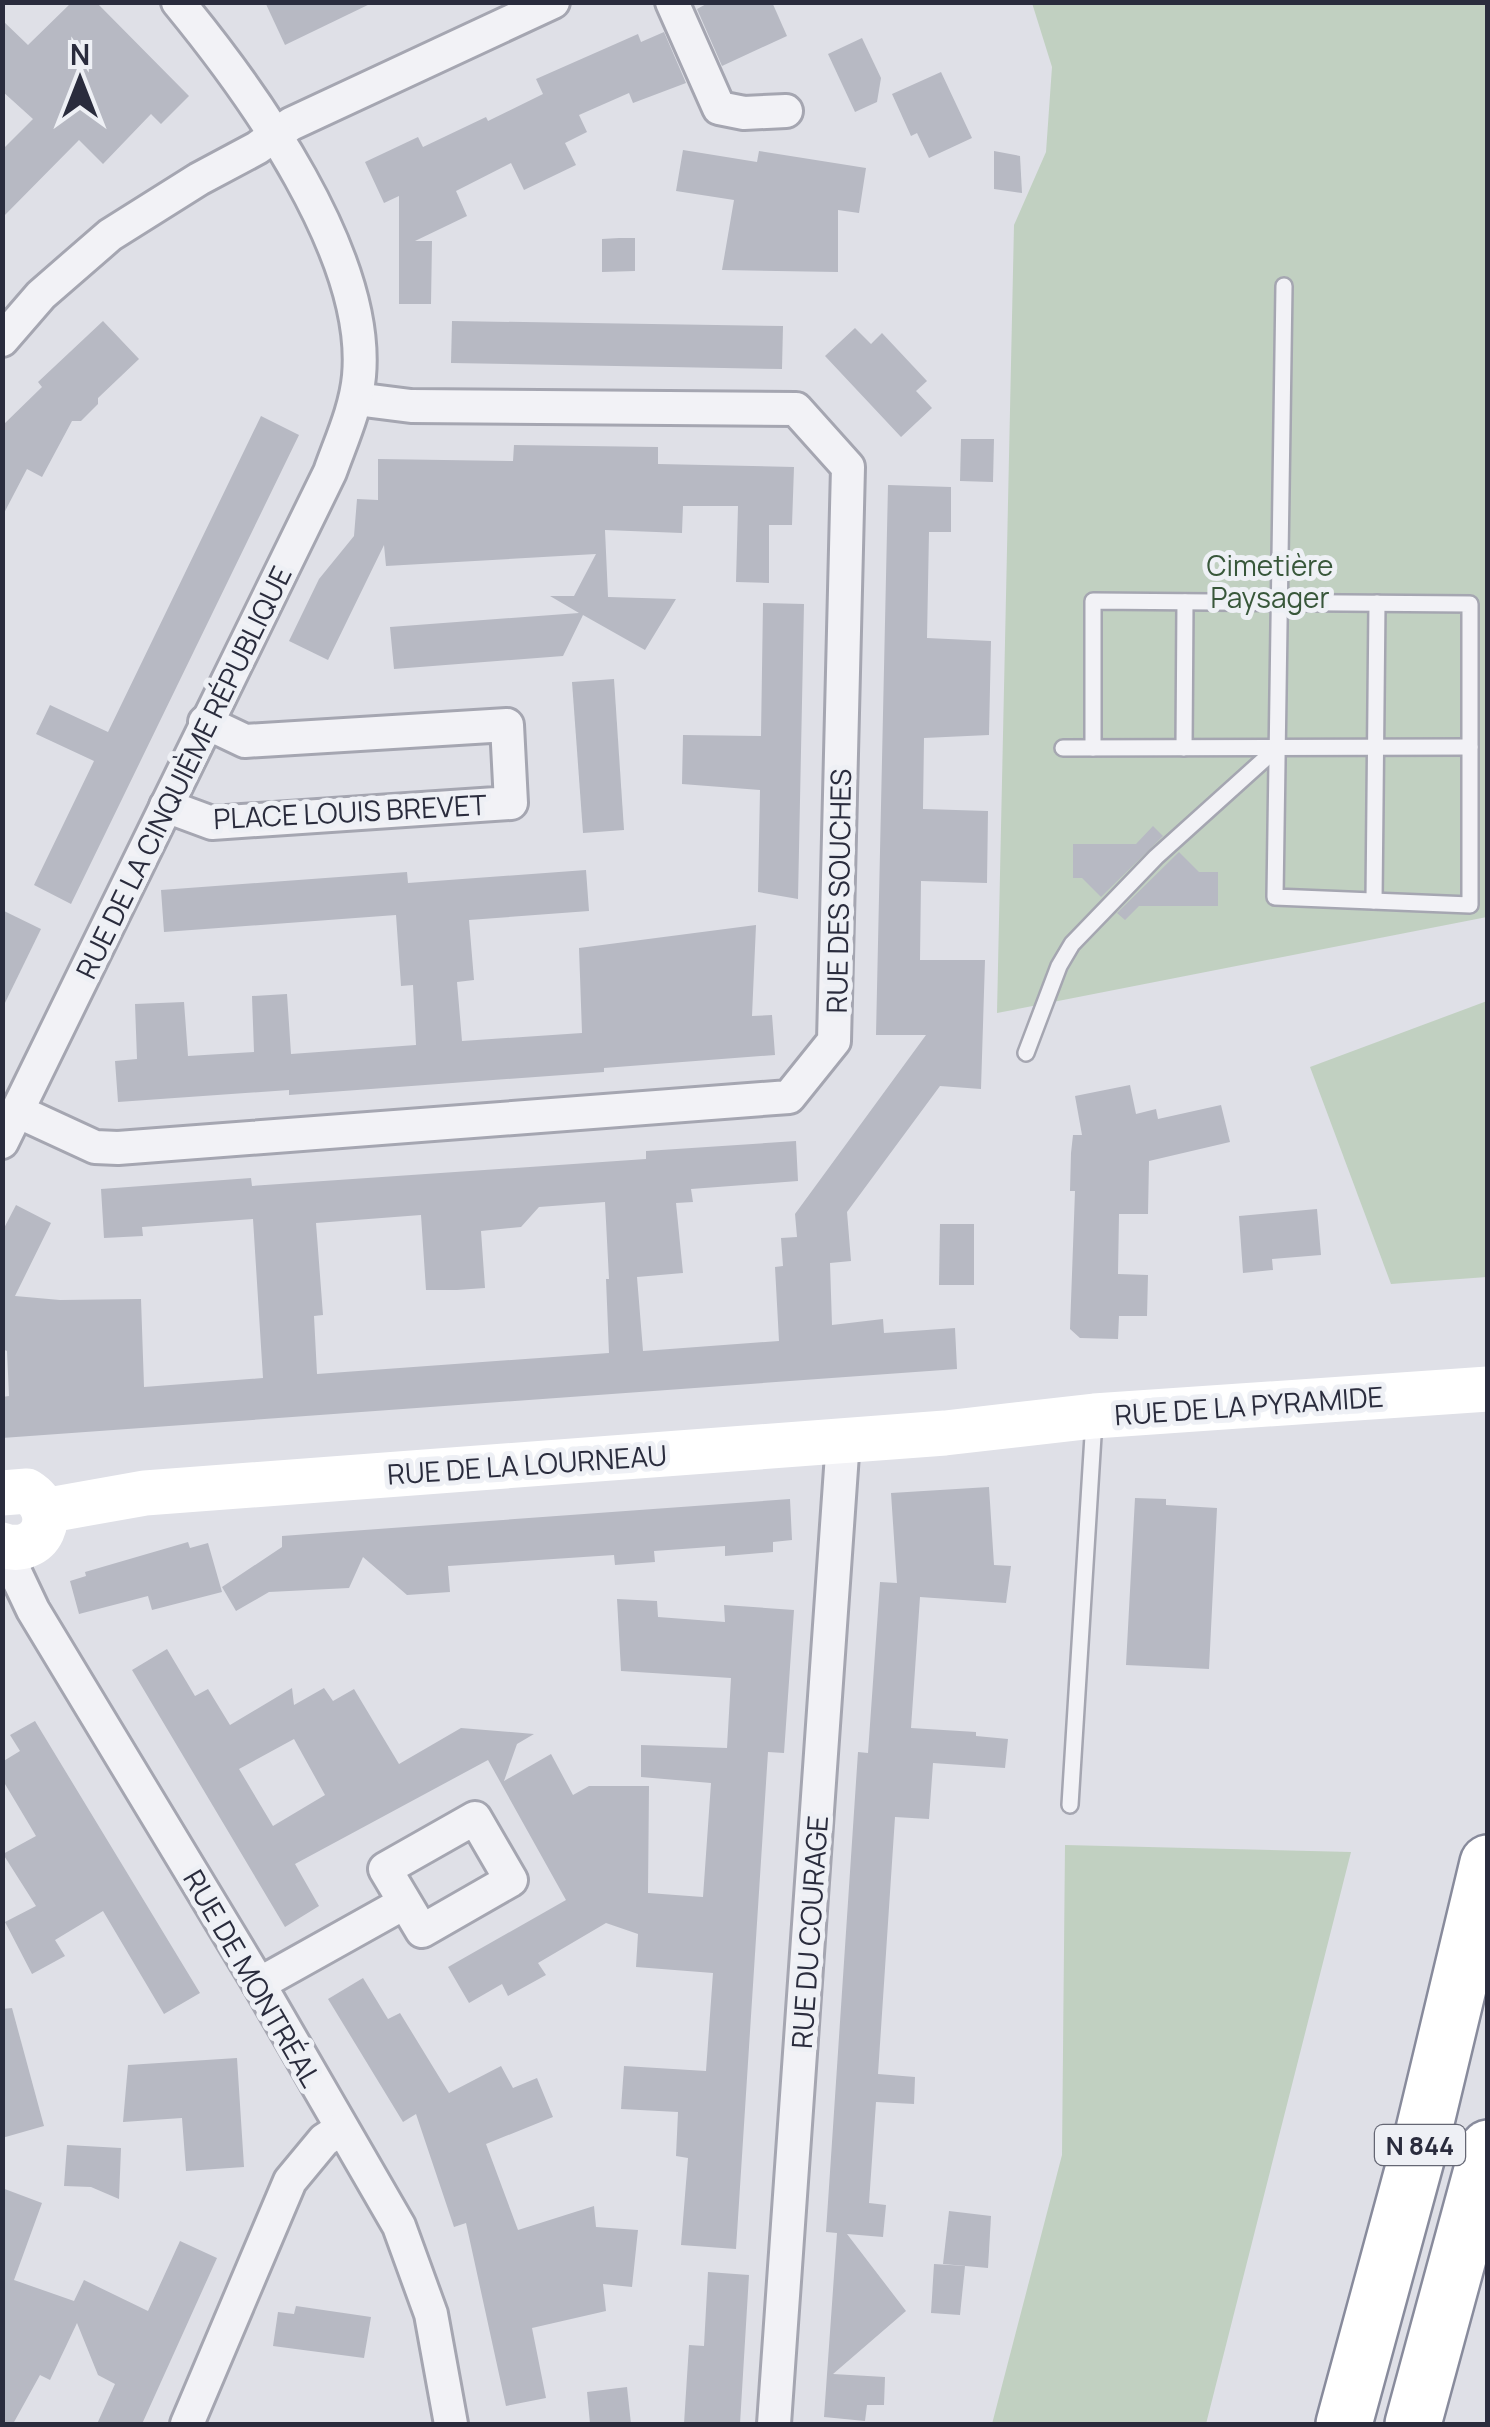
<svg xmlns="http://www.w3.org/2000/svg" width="1490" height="2427" font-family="Manrope,sans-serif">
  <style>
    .green { fill: #c1d0c1 }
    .building { fill: #b7b9c3; fill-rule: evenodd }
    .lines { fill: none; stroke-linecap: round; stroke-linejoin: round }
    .lane-casing { stroke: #a5a6b1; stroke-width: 20 }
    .street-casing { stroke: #a5a6b1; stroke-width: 38 }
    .highway-casing { stroke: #888b9c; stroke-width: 60 }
    .lane { stroke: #f2f2f6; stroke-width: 15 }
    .street { stroke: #f2f2f6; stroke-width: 32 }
    .secondary { stroke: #fff; stroke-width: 45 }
    .highway { stroke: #fff; stroke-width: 55 }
    .labels { text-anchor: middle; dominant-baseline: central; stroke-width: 10; stroke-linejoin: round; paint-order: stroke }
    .shield { fill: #eef0f5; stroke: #656774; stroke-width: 2.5 }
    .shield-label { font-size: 25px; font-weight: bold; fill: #2a2c3d }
    .park-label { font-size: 28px; fill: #38573a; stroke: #eef0f5 }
    .street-label { font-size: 28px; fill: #2a2c3d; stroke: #eef0f5 }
  </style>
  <rect width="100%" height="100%" fill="#dfe0e7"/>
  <!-- green -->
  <g class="green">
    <polygon points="1032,3 1487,3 1487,917 997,1013 1014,225 1046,152 1052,67"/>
    <polygon points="1487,1001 1487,1277 1391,1284 1310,1067"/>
    <polygon points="1065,1845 1351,1852 1206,2424 992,2424 1062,2155"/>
  </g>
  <!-- building -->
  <g class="building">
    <polygon points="72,2 96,2 189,96 161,124 151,114 103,164 79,140 2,218 2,150 33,119 2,91 2,20 28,45"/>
    <polygon points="265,2 374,2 285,45"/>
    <polygon points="710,2 772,2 787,36 722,66 697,9"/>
    <polygon points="664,32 686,83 633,103 629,93 579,115 587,132 565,143 576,165 524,190 511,163 456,191 467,216 415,241 432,241 431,304 399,304 399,196 384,203 365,162 418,137 423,147 486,117 488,121 543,94 536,79 638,34 641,42"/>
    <polygon points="862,38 881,78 877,102 855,112 828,54"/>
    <polygon points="941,72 972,138 929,158 917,133 911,136 892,94"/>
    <polygon points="683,150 757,162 759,151 866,168 859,213 838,210 838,272 722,270 734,200 676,191"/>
    <polygon points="994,151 1020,156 1022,193 994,189"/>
    <polygon points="619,238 635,238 635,271 602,272 602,239"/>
    <polygon points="103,321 139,359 98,398 98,404 81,421 72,421 42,477 27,469 2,517 2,426 42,387 38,382"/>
    <polygon points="452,321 783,326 782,369 451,363"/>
    <polygon points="855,328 871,344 882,333 927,381 916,391 932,408 901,437 825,356"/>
    <polygon points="261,416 299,435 71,904 34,885 94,761 36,734 50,705 108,732"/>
    <polygon points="961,439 994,439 993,482 960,481"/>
    <polygon points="514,445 658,447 658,464 794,467 792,525 769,525 769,583 736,582 738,506 683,506 682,533 605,530 608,597 676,599 645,650 583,615 563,656 394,669 390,627 579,613 550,596 574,596 596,554 386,566 384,545 328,660 289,641 319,579 354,536 357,499 378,500 378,459 513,461"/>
    <path d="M888 485 951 487V532H929L927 638 991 641 989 735 924 738 923 809 988 811 987 883 921 881 920 960H985L981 1089 940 1086 847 1212 851 1261 830 1263 832 1325 883 1319 884 1333 955 1328 957 1369 2 1438V1397L9 1396 7 1351 2 1349V1232L16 1205 51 1223 15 1296 60 1300 141 1299 144 1387 263 1378 253 1219 142 1227 143 1236 104 1238 101 1189 251 1178 252 1186 646 1159V1151L796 1141 798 1181 691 1189 693 1202 676 1203 683 1273 637 1277 643 1351 779 1341 775 1267 783 1266 781 1238 797 1237 795 1214 926 1035H876ZM605 1202 609 1279H606L609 1353 317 1374 314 1316 323 1315 316 1223 421 1215 426 1290H457L485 1288 481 1231 521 1227 539 1207Z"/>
    <polygon points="763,603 804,604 798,899 758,892 760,790 682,784 683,735 761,736"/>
    <polygon points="614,679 624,830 583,833 572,682"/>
    <polygon points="1153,826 1163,836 1101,897 1082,878 1073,878 1073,844 1136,844"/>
    <polygon points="1179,852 1199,872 1218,872 1218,906 1139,906 1125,920 1117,913"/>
    <polygon points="586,870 589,911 469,920 474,980 457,982 462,1041 582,1033 579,948 756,925 752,1016 772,1015 775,1055 604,1068 604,1072 289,1095 289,1090 118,1102 115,1061 137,1059 135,1004 184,1002 188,1056 254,1052 252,996 287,994 291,1054 416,1045 413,985 401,986 396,915 164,932 161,890 407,872 408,883"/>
    <polygon points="2,910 41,929 2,1009"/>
    <polygon points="1130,1085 1136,1114 1156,1109 1158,1119 1221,1105 1230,1142 1149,1161 1148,1214 1119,1214 1118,1274 1148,1275 1147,1316 1119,1316 1118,1339 1080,1338 1070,1329 1075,1191 1070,1191 1071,1153 1073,1135 1082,1135 1075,1096"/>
    <polygon points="1317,1209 1321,1255 1272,1259 1273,1270 1243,1273 1239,1216"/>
    <polygon points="940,1224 974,1224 974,1285 939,1285"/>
    <polygon points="989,1487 994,1565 1011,1566 1006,1603 920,1597 911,1728 976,1732 976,1736 1008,1739 1005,1768 933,1763 929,1819 895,1817 878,2074 915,2077 914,2104 876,2102 869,2203 886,2205 883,2237 847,2234 906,2311 833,2374 885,2377 884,2405 867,2405 865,2421 824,2417 837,2233 826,2232 858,1752 868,1753 880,1582 897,1583 891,1493"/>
    <polygon points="1135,1498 1166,1499 1166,1505 1217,1508 1209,1669 1126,1665"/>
    <polygon points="790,1499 792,1540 773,1542 773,1552 725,1556 725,1546 654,1551 655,1562 615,1565 614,1555 448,1566 450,1592 407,1595 363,1557 349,1588 269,1592 236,1611 222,1587 282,1547 282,1536"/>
    <polygon points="188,1542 190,1548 208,1543 222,1592 152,1610 148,1596 79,1614 70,1581 86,1576 85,1572"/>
    <path d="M617 1599 657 1601 658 1617 725 1622 724 1605 794 1610 784 1753 768 1752 736 2249 681 2245 688 2158 676 2156 678 2112 621 2109 624 2066 706 2071 713 1973 636 1967 638 1934 606 1923 538 1963 546 1975 508 1996 502 1984 469 2003 448 1967 566 1900 488 1760 295 1864 319 1906 285 1927 132 1670 167 1649 195 1696 208 1689 230 1725 292 1688 294 1705 324 1688 333 1701 354 1689 399 1764 461 1728 534 1734 517 1744 504 1781 551 1754 573 1795 589 1786H649L648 1893 703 1897 711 1783 641 1777V1745L727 1748 731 1678 621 1671ZM294 1739 325 1795 273 1826 239 1769Z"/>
    <polygon points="35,1721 200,1993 164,2014 103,1911 55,1940 65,1956 32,1974 5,1922 36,1906 3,1854 36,1836 2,1779 2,1762 20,1751 10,1735"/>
    <polygon points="363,1978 388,2019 400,2013 449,2093 501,2066 513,2088 537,2078 553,2117 486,2144 518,2230 594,2206 596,2227 638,2230 632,2287 603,2284 606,2311 532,2328 546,2398 506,2406 466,2223 454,2227 416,2114 403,2122 328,1999"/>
    <polygon points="12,2008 44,2126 2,2138 2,2009"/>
    <polygon points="237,2058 244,2167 186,2171 182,2118 123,2122 128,2065"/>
    <polygon points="67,2145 121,2148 119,2199 91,2187 64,2186"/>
    <polygon points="2,2188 42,2203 14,2280 74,2301 84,2280 148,2311 180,2241 217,2258 142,2424 97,2424 115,2384 98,2375 77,2323 50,2380 40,2375 13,2424 2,2424"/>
    <polygon points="949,2211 991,2216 988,2268 943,2264"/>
    <polygon points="934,2264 965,2266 960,2315 931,2313"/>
    <polygon points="708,2272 749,2275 740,2424 684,2424 689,2345 704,2346"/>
    <polygon points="296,2306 371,2317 364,2358 273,2346 278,2312 294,2314"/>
    <polygon points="627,2387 631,2424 590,2424 587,2392"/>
  </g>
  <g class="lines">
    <defs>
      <g id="lane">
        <polyline points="1063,748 1470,747"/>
        <path d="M1093 748V601C1219 602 1344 603 1470 604V905L1275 897C1278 693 1281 489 1284 286"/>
        <polyline points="1184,748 1185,602"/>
        <polyline points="1374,901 1377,603"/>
        <polyline points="1026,1053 1059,966 1072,944 1156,857 1277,748"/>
        <polyline points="1070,1805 1094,1420"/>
      </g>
      <g id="street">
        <polyline points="672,2 719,108 744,113 786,111"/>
        <polyline points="2,340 41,295 110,235 199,179 257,148 291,124 553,2"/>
        <polyline points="166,806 212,823 511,803 507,725 245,741 205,722"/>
        <polyline points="17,1111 95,1147 118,1148 789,1097 834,1041 848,467 796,409 411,406 356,399"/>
        <path d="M2 1142 330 472C341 441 356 409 359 376 370 255 252 92 178 2"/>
        <polyline points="14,1548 15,1572 33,1610 259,1984 399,2226 431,2314 451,2424"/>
        <polygon points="475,1818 511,1880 422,1931 385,1869"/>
        <polyline points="259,1984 404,1903"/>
        <polyline points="187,2424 290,2181 324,2140 341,2129"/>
        <polyline points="774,2424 843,1440"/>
      </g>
      <g id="highway">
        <polyline points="1344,2424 1424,2130 1488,1863"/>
        <polyline points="1413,2424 1488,2148"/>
      </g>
    </defs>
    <!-- lane casing -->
    <use href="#lane" class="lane-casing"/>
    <!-- street casing -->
    <use href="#street" class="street-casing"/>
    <!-- highway casing -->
    <use href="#highway" class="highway-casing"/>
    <!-- lane -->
    <use href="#lane" class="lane"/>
    <!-- street -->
    <use href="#street" class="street"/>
    <!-- secondary -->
    <g class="secondary">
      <path d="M2 1493 27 1491C62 1513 41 1558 2 1545"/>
      <polyline points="44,1511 145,1493 945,1433 1094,1416 1488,1389"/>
    </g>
    <!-- highway -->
    <use href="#highway" class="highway"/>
  </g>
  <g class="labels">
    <!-- shield labels -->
    <rect class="shield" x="1375" y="2125" width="90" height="40" rx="8"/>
    <g class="shield-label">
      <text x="1420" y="2145">N 844</text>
    </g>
    <!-- park labels -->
    <g class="park-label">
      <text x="1270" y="565">Cimetière<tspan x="1270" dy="32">Paysager</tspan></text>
    </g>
    <!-- street labels -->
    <g class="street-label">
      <text transform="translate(183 772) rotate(-64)">RUE DE LA CINQUIÈME RÉPUBLIQUE</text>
      <text transform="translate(350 811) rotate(-3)">PLACE LOUIS BREVET</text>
      <text transform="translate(838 891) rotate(-89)">RUE DES SOUCHES</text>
      <text transform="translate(1249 1405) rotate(-4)">RUE DE LA PYRAMIDE</text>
      <text transform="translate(527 1464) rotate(-4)">RUE DE LA LOURNEAU</text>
      <text transform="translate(809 1932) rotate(-86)">RUE DU COURAGE</text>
      <text transform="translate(253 1978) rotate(60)">RUE DE MONTRÉAL</text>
    </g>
  </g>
  <!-- border -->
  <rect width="1490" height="2427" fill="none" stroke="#2a2c3d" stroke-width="10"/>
  <!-- north arrow -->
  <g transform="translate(80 80)" stroke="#eef0f5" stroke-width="8" paint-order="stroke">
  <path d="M0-8L18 38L0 25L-18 38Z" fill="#2a2c3d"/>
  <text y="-15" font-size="28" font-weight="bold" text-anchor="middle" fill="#2a2c3d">N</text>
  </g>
</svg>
